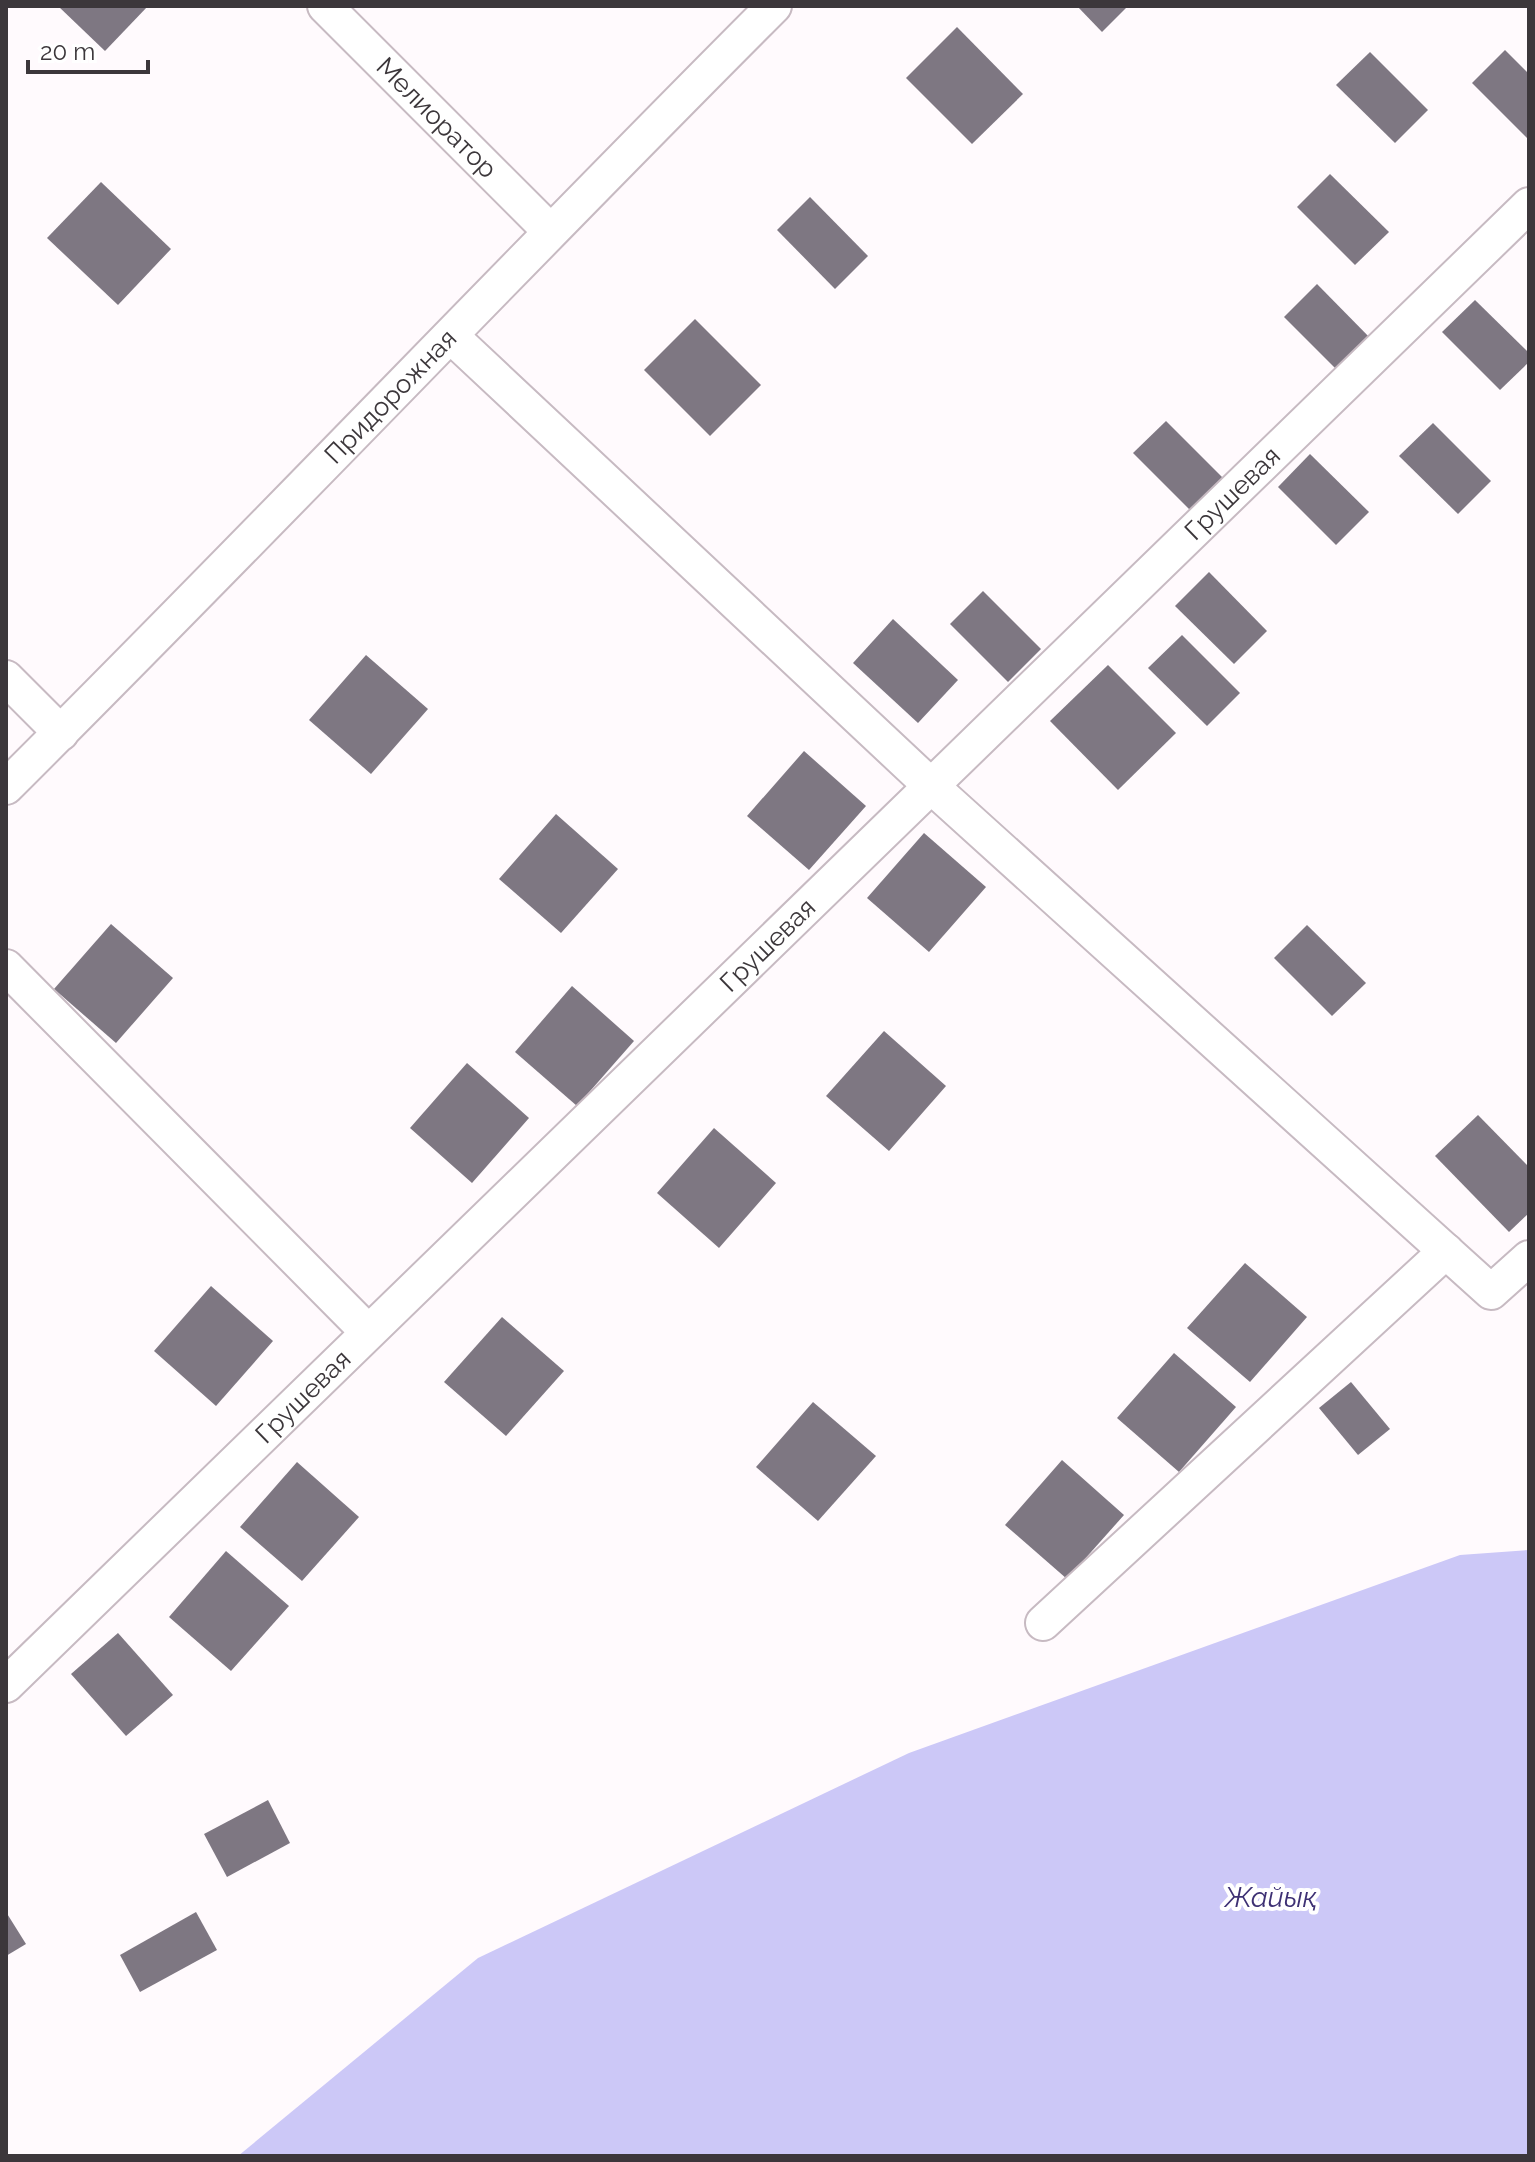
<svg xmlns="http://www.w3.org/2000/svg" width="1535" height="2162" font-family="Raleway,sans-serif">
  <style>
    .water { fill: #ccc8f7 }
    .building { fill: #7e7782 }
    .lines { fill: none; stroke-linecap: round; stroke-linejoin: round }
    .street-casing { stroke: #c7bac2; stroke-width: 38 }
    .street { stroke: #fff; stroke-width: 34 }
    .labels { text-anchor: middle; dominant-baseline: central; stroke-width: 8; stroke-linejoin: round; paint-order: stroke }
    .street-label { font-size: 26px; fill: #3c373b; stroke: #fff }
    .water-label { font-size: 28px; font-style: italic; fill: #3e3174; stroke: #fff }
  </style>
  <rect width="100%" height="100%" fill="#fffafd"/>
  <!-- water -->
  <polygon class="water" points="1529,1550 1529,2156 238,2156 478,1958 909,1753 1460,1555"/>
  <!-- building -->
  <g class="building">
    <polygon points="58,6 148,6 105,51"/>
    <polygon points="1077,6 1128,6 1102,32"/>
    <polygon points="957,27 1023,94 972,144 906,78"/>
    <polygon points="1505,50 1529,74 1529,140 1472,83"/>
    <polygon points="1370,52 1428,110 1395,143 1336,85"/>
    <polygon points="1330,174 1389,232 1355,265 1297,207"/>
    <polygon points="101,182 171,249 118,305 47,238"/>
    <polygon points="810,197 868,256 835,289 777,230"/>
    <polygon points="1317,284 1375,343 1342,375 1284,317"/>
    <polygon points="1475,300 1529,353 1529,362 1500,390 1442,332"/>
    <polygon points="695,319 761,385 710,436 644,370"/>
    <polygon points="1166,421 1224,479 1191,511 1133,453"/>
    <polygon points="1433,423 1491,481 1458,514 1399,456"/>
    <polygon points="1310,454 1369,512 1336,545 1278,487"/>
    <polygon points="1209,572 1267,631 1234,664 1175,606"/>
    <polygon points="983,591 1041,649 1008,682 950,624"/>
    <polygon points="893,619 958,680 918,723 853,663"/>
    <polygon points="1182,635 1240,693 1207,726 1148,668"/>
    <polygon points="366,655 428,709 371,774 309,720"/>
    <polygon points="1108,665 1176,733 1118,790 1050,721"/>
    <polygon points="804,751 866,806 809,870 747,816"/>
    <polygon points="556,814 618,869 561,933 499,879"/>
    <polygon points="924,833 986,887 929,952 867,898"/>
    <polygon points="111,924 173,978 116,1043 54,989"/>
    <polygon points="1307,925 1366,983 1332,1016 1274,958"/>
    <polygon points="572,986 634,1041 577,1106 515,1052"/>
    <polygon points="884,1031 946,1086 889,1151 826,1096"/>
    <polygon points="467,1063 529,1118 472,1183 410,1128"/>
    <polygon points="1478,1115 1529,1167 1529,1213 1509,1232 1435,1156"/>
    <polygon points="714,1128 776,1183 719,1248 657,1193"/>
    <polygon points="1245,1263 1307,1317 1250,1382 1187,1328"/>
    <polygon points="211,1286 273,1341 216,1406 154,1351"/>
    <polygon points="502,1317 564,1371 506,1436 444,1382"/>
    <polygon points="1174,1353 1236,1407 1179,1472 1117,1418"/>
    <polygon points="1351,1382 1390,1429 1358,1455 1319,1408"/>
    <polygon points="813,1402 876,1456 818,1521 756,1467"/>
    <polygon points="1062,1460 1124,1515 1067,1579 1005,1525"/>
    <polygon points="297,1462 359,1517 302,1581 240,1527"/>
    <polygon points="226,1551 289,1606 231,1671 169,1617"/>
    <polygon points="118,1633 173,1695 126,1736 71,1674"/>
    <polygon points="268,1800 290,1843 227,1877 204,1834"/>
    <polygon points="6,1912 26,1944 6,1956"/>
    <polygon points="196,1912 217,1950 140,1992 120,1955"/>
  </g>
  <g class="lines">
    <defs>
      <g id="street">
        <path id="s1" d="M325 6 550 231"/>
        <polyline points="451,336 930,785 1491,1292 1529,1258"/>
        <polyline points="6,678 61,733"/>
        <path id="s2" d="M6 787C265 529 516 264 774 6"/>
        <polyline points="6,967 368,1332"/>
        <polyline points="1043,1623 1446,1251"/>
        <path id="s3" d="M6 1685 1529 205"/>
      </g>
    </defs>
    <!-- street casing -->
    <use href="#street" class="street-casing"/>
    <!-- street -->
    <use href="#street" class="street"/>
  </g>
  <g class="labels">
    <!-- street labels -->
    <g class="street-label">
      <text stroke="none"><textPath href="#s1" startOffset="158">Мелиоратор</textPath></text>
      <text stroke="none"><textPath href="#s2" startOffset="548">Придорожная</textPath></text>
      <text stroke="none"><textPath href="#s3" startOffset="1710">Грушевая</textPath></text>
      <text stroke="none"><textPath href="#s3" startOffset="1062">Грушевая</textPath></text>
      <text stroke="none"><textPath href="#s3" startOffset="414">Грушевая</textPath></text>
    </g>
    <!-- water labels -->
    <g class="water-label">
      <text x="1271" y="1897">Жайық</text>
    </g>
  </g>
  <!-- border -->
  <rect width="1535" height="2162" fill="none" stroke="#3c373b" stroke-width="16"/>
  <!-- scale -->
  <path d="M28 60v12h120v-12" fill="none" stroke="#3c373b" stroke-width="4"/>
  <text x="40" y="60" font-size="24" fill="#3c373b" stroke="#ffffff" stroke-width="6" paint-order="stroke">20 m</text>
</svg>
